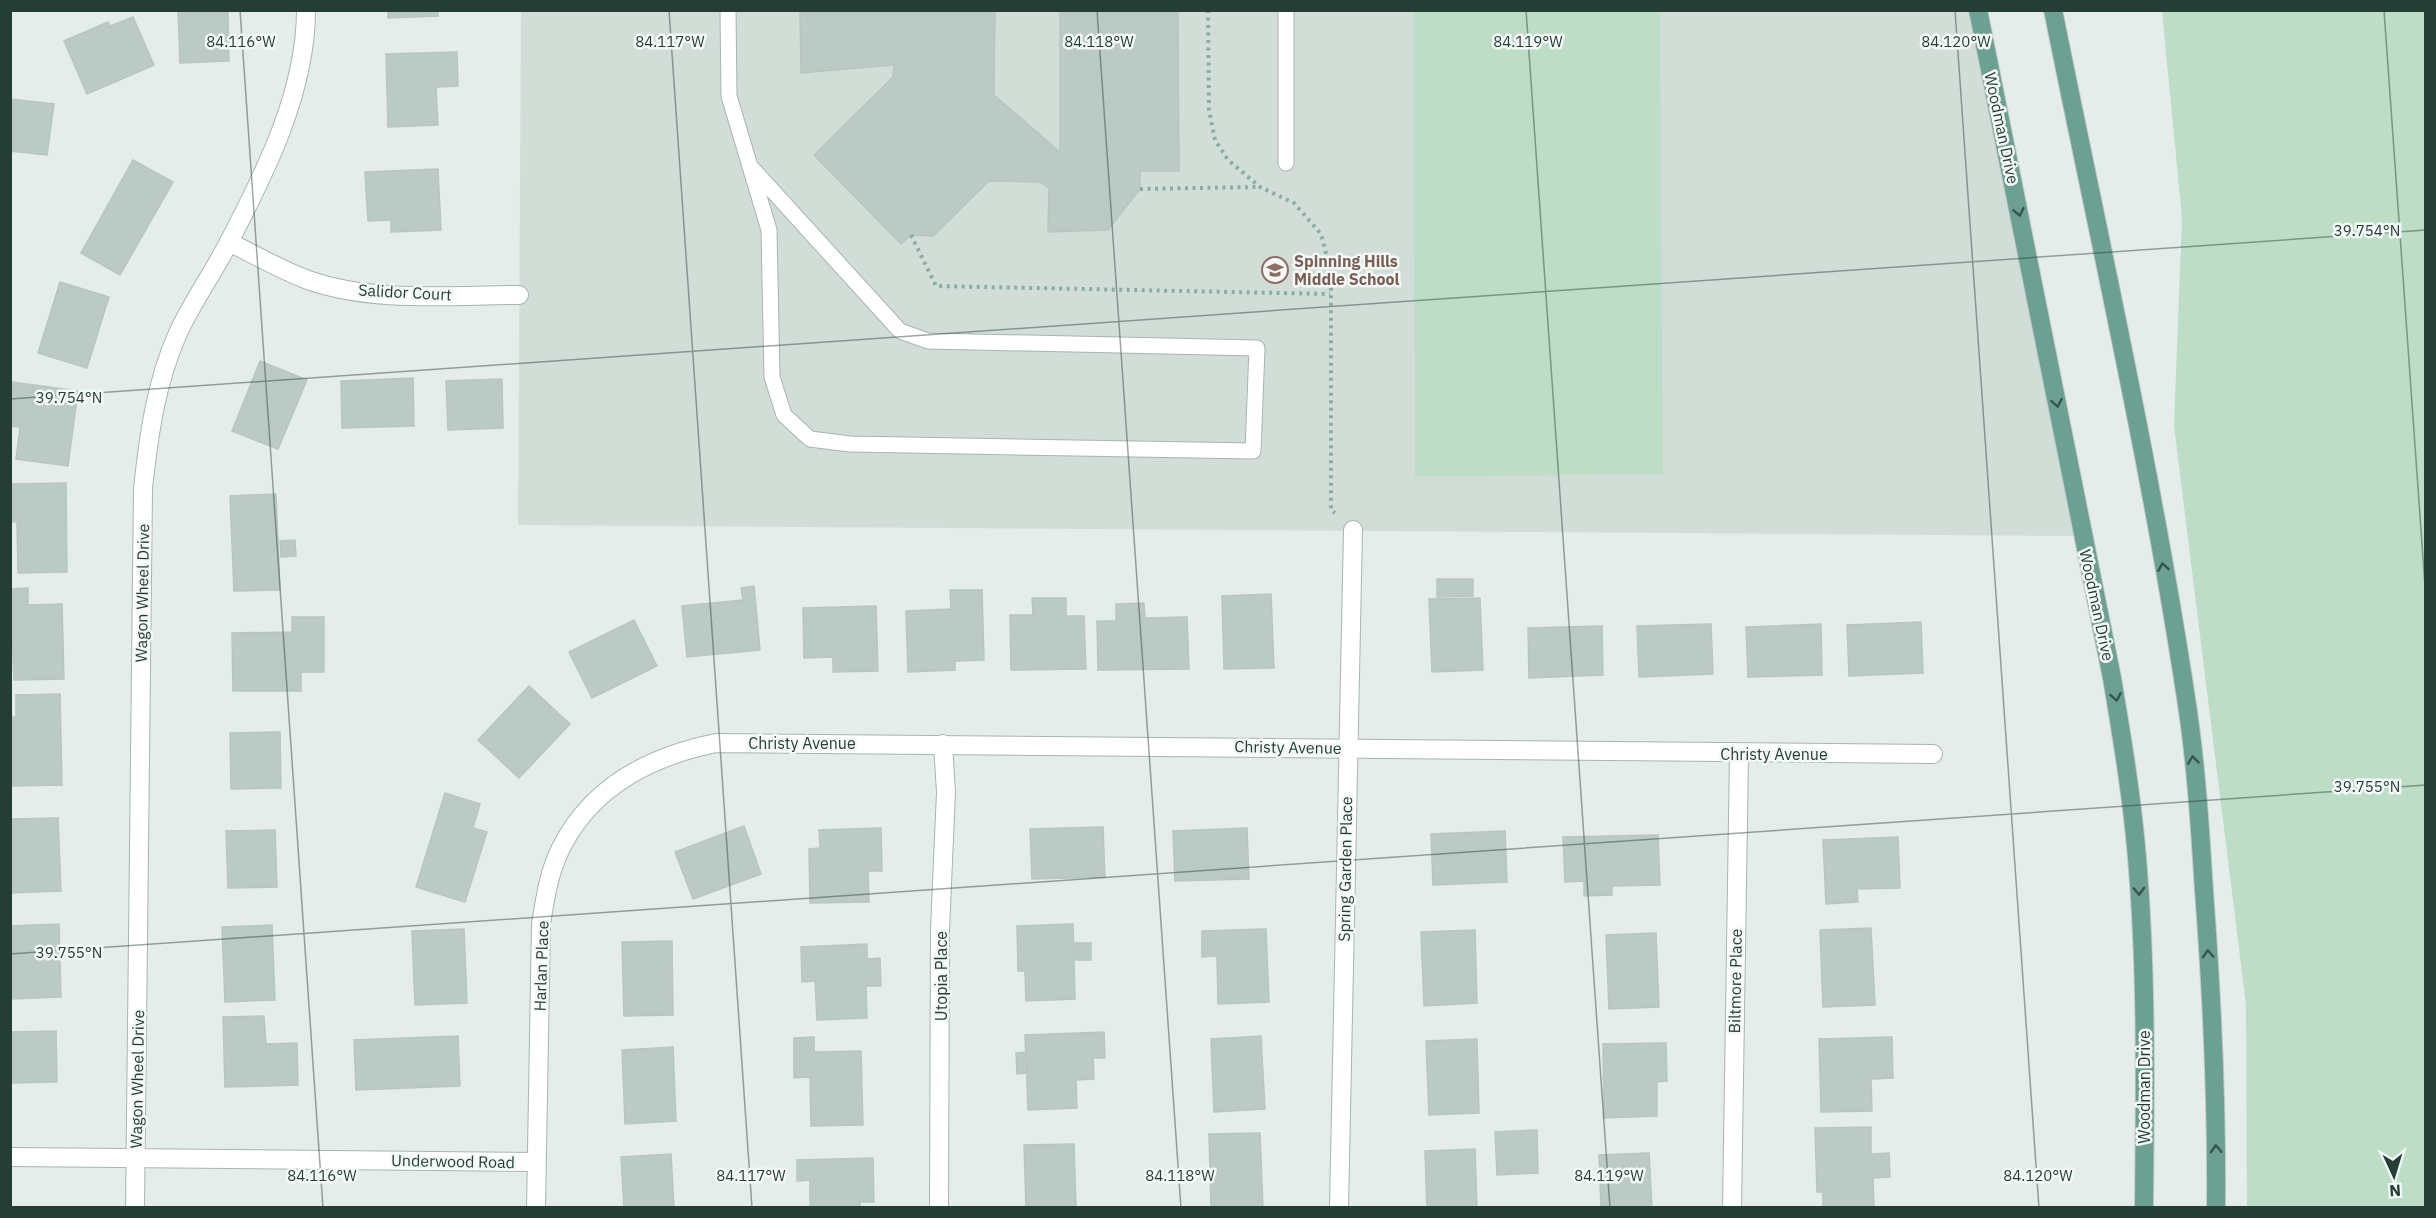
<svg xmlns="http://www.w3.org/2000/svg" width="2436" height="1218" font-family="'IBM Plex Sans',sans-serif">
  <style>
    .built { fill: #d2ddd8 }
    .green { fill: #beddc6 }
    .building { fill: #bccac5; stroke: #b7c6bf; stroke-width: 1.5 }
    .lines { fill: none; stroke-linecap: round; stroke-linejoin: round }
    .service-casing { stroke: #a7b5b0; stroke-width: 17 }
    .minor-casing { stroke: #a7b5b0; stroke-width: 20 }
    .primary-casing { stroke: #c2c9c7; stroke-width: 20 }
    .path { stroke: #86afa1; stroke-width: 4; stroke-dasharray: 3 4.5; stroke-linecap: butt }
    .service { stroke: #fff; stroke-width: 15 }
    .minor { stroke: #fff; stroke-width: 18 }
    .primary { stroke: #6ba092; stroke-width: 18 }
    .oneway { stroke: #36564d }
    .ticks { fill: none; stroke: #243e36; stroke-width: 1.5; stroke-opacity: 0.45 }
    .labels { text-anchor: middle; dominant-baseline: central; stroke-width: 5; stroke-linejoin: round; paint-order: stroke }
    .street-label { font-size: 16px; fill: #243e36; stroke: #f4f9f7 }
    .education-label { font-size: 16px; font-weight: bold; fill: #785e54; stroke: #f4f9f7; text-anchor: start }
    .ticks-label { font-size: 15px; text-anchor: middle; fill: #243e36; stroke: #f4f9f7; stroke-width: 5; stroke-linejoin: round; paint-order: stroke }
  </style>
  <rect width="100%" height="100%" fill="#e4ede9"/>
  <!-- built -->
  <polygon class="built" points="1978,10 2083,536 518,525 521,11"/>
  <!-- green -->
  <g class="green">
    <polygon points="1413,11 1660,11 1663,475 1415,476"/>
    <polygon points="2162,11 2425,11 2425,1207 2247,1207 2246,1005 2174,426 2182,218"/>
  </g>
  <!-- building -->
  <g class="building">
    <polygon points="178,10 228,10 229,61 180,63"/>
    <polygon points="388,10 438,10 438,16 388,18"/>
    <polygon points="800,10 995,10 994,95 1060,152 1060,10 1178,10 1179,171 1140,171 1140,189 1108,230 1048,232 1049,188 1040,182 989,181 933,236 911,235 901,244 814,155 893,77 894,65 801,73"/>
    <polygon points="133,17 154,65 87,94 64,41 108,22 110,26"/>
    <polygon points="457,52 458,86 436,87 438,125 388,127 386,54"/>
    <polygon points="10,99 54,104 47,155 10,151"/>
    <polygon points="133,160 173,182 120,275 81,253"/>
    <polygon points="438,169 441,230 391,232 391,220 368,221 365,172"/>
    <polygon points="60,282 109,297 87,368 38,353"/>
    <polygon points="260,361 307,380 278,449 232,431"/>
    <polygon points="413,378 414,426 342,428 341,381"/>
    <polygon points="502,379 503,428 448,430 446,381"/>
    <polygon points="12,382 78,391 68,466 16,459 20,427 10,426"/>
    <polygon points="66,483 67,572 18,573 17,522 10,521 10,484"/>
    <polygon points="276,494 280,590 234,591 230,496"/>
    <polygon points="295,540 296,556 281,557 280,541"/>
    <polygon points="1437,579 1473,579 1473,596 1437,597"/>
    <polygon points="754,586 760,650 687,657 682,606 743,600 741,588"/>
    <polygon points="28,588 28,605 62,604 64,679 14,680 10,589"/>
    <polygon points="950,590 982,590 984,660 955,661 955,670 908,672 906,611 951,609"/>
    <polygon points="1271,594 1274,668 1224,669 1222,596"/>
    <polygon points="1032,598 1066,598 1066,616 1084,616 1086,669 1011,670 1010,615 1033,615"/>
    <polygon points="1480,598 1483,670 1432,672 1429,599"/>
    <polygon points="1144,603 1145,618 1187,617 1189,669 1098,670 1097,621 1116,621 1116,604"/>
    <polygon points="876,606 878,671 833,672 833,657 804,658 803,608"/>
    <polygon points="292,617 324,617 324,672 301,672 301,691 233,691 232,633 292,632"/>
    <polygon points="634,620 657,666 592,698 569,652"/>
    <polygon points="1921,622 1923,673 1849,676 1847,625"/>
    <polygon points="1711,624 1713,674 1639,677 1637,626"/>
    <polygon points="1821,624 1822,675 1748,677 1746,627"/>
    <polygon points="1602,626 1603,675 1529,678 1528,628"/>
    <polygon points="529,686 570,724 519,778 478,740"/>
    <polygon points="60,694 62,785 11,786 10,717 16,717 16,695"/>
    <polygon points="280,732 281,788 231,789 230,733"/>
    <polygon points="445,793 480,804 473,828 487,832 465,902 416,887"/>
    <polygon points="58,818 61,891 10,893 10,819"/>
    <polygon points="744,826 761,874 693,899 675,852"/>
    <polygon points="1103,827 1105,877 1032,879 1030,829"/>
    <polygon points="881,828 882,871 868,871 869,902 810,903 809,849 820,848 819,830"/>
    <polygon points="1247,828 1249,879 1175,881 1173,831"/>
    <polygon points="275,830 277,887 228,888 226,831"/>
    <polygon points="1505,831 1507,882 1433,885 1431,834"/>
    <polygon points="1658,835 1660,885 1612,886 1612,895 1584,896 1584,881 1565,882 1563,837"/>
    <polygon points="1898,837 1900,888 1857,889 1858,902 1826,904 1823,840"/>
    <polygon points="59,924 61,997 10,999 10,926"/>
    <polygon points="1073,924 1075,999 1026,1001 1025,971 1018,971 1017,926"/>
    <polygon points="272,925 275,1000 225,1002 222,927"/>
    <polygon points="1871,928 1875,1005 1823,1007 1820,930"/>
    <polygon points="464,929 467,1003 415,1005 412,931"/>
    <polygon points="1266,929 1269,1002 1218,1004 1217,956 1202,957 1202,931"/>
    <polygon points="1475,930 1477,1003 1424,1006 1421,932"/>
    <polygon points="1656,933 1659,1007 1609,1009 1606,935"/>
    <polygon points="672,941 673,1015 624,1016 622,942"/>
    <rect x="1075" y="943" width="16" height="17"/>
    <polygon points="867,944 867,959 880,958 881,986 866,986 867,1018 817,1020 815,981 802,982 801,947"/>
    <polygon points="264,1016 266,1044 297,1043 298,1085 225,1087 223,1017"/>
    <polygon points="56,1031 57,1082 10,1083 10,1032"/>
    <polygon points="1104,1032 1105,1058 1093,1058 1094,1079 1076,1080 1077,1108 1028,1110 1025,1035"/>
    <polygon points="458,1036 460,1086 356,1090 354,1040"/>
    <polygon points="1261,1036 1265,1109 1214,1112 1211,1039"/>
    <polygon points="814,1037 814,1052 861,1051 863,1125 811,1126 810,1077 794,1078 794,1038"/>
    <polygon points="1892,1037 1893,1078 1871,1079 1872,1111 1821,1112 1819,1039"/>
    <polygon points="1477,1039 1479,1113 1429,1115 1426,1041"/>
    <polygon points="1666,1043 1667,1081 1657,1082 1657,1116 1604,1118 1603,1044"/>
    <polygon points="673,1047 676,1121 625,1124 622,1050"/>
    <polygon points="1026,1052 1027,1073 1017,1074 1016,1053"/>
    <polygon points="1871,1127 1871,1154 1889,1153 1890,1177 1873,1178 1874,1208 1823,1208 1823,1192 1817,1192 1815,1128"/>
    <polygon points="1537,1130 1538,1173 1497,1175 1495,1132"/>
    <polygon points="1260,1133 1263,1208 1211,1208 1209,1134"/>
    <polygon points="1074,1144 1076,1208 1026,1208 1024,1145"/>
    <polygon points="1475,1149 1477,1208 1427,1208 1425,1151"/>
    <polygon points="1649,1153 1652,1208 1601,1208 1599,1155"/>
    <polygon points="671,1154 674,1208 624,1208 621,1157"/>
    <polygon points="873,1158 874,1202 860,1202 860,1208 810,1208 810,1180 797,1181 797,1160"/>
  </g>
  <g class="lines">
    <defs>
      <g id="service">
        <polyline points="728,10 729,96 769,230 772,377 784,415 810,439 850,444 1253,451 1257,348 928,341 900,331 750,166"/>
        <polyline points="1286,10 1286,163"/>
      </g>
      <g id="minor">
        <path d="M229 242C255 255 281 270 308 280 373 303 451 295 519 295"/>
        <polyline points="10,1157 536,1162"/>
        <path d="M135 1208 143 488C149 434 156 382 178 333 193 301 213 273 229 242 266 171 306 91 306 10"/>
        <path d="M536 1208 541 924C545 899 549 871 561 848 592 786 652 756 716 743L1933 754"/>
        <polyline points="939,1208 940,930 946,792 943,744"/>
        <polyline points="1339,1208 1353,530"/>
        <polyline points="1732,1208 1739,755"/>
      </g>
      <g id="primary">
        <path d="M1978 10 2112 678C2122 738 2132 797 2137 858 2147 974 2145 1091 2144 1208"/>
        <path d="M2053 10C2099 239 2151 467 2186 698 2196 762 2200 827 2204 891 2212 997 2217 1102 2216 1208"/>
      </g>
    </defs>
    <!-- service casing -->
    <use href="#service" class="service-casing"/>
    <!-- minor casing -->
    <use href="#minor" class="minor-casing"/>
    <!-- primary casing -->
    <use href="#primary" class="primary-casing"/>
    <!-- path -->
    <g class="path">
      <polyline points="1208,10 1209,110 1215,140 1228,160 1260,187 1294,203 1321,234 1331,272 1331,510 1335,513"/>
      <polyline points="1140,189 1259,187"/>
      <polyline points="911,235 936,286 1330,294"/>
    </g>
    <!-- service -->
    <use href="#service" class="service"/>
    <!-- minor -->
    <use href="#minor" class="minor"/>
    <!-- primary -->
    <use href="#primary" class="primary"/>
  </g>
  <!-- one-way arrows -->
  <defs><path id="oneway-chevron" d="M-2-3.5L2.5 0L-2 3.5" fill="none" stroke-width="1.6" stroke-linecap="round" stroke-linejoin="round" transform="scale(1.5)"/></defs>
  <g class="oneway">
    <use href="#oneway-chevron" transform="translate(2019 212) rotate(78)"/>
    <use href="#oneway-chevron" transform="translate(2057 403) rotate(79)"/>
    <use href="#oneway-chevron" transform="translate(2163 567) rotate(-100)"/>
    <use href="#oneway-chevron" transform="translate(2116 697) rotate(80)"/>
    <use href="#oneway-chevron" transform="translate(2193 760) rotate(-96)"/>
    <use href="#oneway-chevron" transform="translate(2139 891) rotate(88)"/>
    <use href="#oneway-chevron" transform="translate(2208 954) rotate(-93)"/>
    <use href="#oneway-chevron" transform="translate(2216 1149) rotate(-92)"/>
  </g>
  <!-- ticks -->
  <path class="ticks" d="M240 10 323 1208M669 10 752 1208M1097 10 1181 1208M1526 10 1610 1208M1955 10 2039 1208M2384 10 2426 600M10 399 2426 230M10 954 2426 785"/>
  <!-- icons -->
  <defs>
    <symbol id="school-ring" viewBox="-11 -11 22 22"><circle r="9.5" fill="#f4f9f7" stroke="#8d6e63" stroke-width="1.5"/><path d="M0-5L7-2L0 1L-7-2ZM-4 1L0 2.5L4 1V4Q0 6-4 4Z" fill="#8d6e63"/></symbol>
  </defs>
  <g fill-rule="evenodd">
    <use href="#school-ring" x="1260" y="255" width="30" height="30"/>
  </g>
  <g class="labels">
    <!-- street labels -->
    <g class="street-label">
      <text transform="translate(2002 128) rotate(78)">Woodman Drive</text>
      <text transform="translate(405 292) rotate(3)">Salidor Court</text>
      <text transform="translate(142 593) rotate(-89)">Wagon Wheel Drive</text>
      <text transform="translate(2097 605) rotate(78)">Woodman Drive</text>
      <text x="802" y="743">Christy Avenue</text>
      <text transform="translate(1288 747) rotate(1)">Christy Avenue</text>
      <text x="1774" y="754">Christy Avenue</text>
      <text transform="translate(1345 869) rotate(-89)">Spring Garden Place</text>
      <text transform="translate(541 966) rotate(-88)">Harlan Place</text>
      <text transform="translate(941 976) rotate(-90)">Utopia Place</text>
      <text transform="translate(1735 981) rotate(-89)">Biltmore Place</text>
      <text transform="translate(137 1079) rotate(-89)">Wagon Wheel Drive</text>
      <text transform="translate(2144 1087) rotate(-90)">Woodman Drive</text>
      <text transform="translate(453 1161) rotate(1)">Underwood Road</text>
    </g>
    <!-- education labels -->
    <g class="education-label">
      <text x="1294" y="261">Spinning Hills<tspan x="1294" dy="18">Middle School</tspan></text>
    </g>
  </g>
  <g class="ticks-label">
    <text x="241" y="47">84.116°W</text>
    <text x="670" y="47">84.117°W</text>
    <text x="1099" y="47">84.118°W</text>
    <text x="1528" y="47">84.119°W</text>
    <text x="1956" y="47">84.120°W</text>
    <text x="2367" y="236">39.754°N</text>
    <text x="69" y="403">39.754°N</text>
    <text x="2367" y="792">39.755°N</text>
    <text x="69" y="958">39.755°N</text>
    <text x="322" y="1181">84.116°W</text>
    <text x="751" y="1181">84.117°W</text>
    <text x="1180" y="1181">84.118°W</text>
    <text x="1609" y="1181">84.119°W</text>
    <text x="2038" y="1181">84.120°W</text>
  </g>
  <!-- border -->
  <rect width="2436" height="1218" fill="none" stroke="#243e36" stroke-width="24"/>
  <!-- north arrow -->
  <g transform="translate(2394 1176) rotate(176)" stroke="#f4f9f7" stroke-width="4.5" paint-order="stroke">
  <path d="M0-4.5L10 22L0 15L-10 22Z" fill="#243e36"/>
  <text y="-9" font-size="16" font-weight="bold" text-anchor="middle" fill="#243e36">N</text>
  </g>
</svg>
